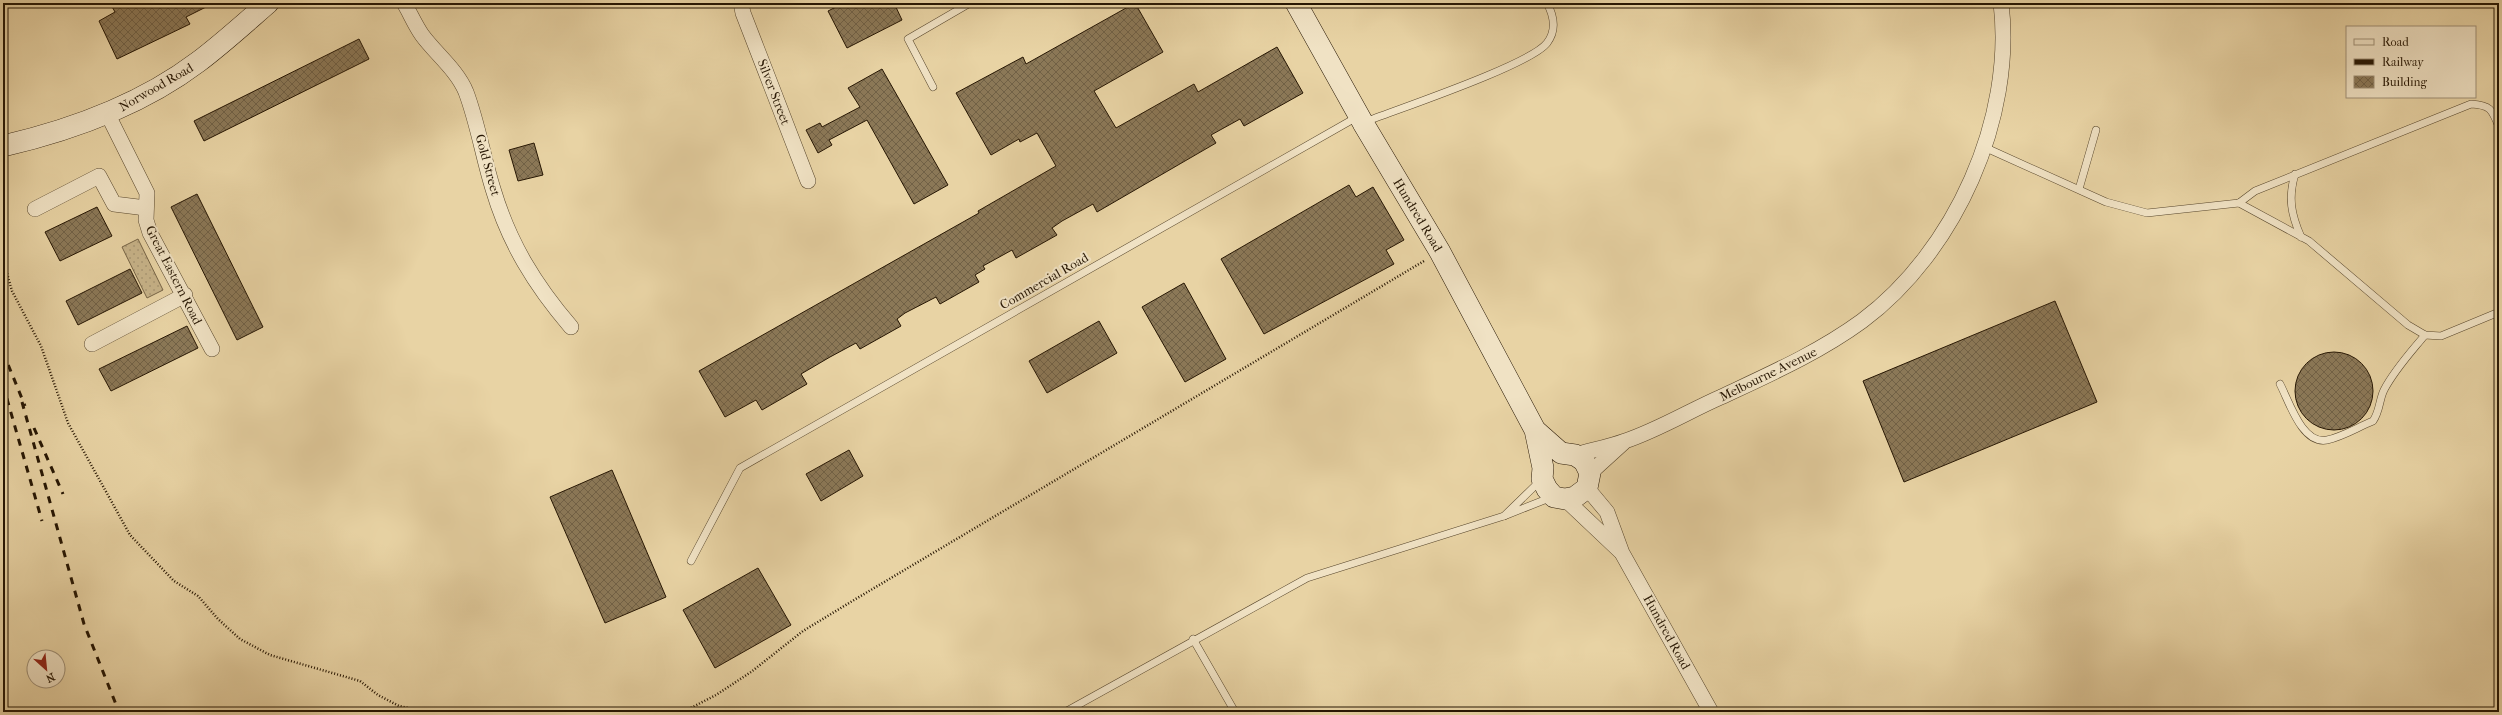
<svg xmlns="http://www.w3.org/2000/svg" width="2502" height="715" font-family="'IM FELL French Canon',serif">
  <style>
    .park { fill: url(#park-dots); stroke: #766446 }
    .building { fill: url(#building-cross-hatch); stroke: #261603 }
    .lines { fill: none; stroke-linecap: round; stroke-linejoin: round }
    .lane-casing { stroke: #56452b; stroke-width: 8 }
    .street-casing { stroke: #56452b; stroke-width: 16 }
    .secondary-casing { stroke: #261603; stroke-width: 22 }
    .path { stroke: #261603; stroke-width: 2.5; stroke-dasharray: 1 2; stroke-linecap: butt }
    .lane { stroke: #f0e2c4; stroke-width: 7 }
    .street { stroke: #f0e2c4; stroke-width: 15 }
    .secondary { stroke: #f0e2c4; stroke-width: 21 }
    .rail { stroke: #261603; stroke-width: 3; stroke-dasharray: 7 7; stroke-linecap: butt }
    .labels { text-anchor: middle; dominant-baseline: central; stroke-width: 4; stroke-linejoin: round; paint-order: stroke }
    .street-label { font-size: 13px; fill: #261603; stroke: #f0e2c4 }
  </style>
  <defs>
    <pattern id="park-dots" width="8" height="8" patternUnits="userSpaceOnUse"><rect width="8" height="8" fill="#c7b389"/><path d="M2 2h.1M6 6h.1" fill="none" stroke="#ab9975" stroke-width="1.8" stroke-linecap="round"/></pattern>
    <pattern id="building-cross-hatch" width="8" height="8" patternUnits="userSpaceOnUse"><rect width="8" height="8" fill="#8b7857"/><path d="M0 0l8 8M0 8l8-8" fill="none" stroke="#716146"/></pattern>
  </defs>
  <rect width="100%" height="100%" fill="#e8d3a4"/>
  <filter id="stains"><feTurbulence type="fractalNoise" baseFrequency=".005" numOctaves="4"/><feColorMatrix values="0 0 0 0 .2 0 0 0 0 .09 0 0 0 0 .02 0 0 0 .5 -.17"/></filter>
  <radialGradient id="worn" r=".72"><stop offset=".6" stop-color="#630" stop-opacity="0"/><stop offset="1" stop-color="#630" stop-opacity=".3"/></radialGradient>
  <!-- park -->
  <polygon class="park" points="138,239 163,290 147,298 122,247"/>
  <!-- building -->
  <g class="building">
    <polygon points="110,3 214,3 186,17 190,24 117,59 99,21 115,12"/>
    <polygon points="844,3 894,3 902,20 847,48 828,11"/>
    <polygon points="1135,3 1163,52 1094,91 1116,128 1194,84 1198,92 1277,47 1303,93 1244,126 1240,119 1211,135 1216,143 1097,212 1093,204 1062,221 1052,228 1057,235 1016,258 1012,250 983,266 985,269 975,275 979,282 940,304 936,297 905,313 897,319 901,326 860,349 856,343 830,357 801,374 807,384 762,410 756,400 725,417 699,371 979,213 978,211 1056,166 1037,133 1020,142 1019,139 991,155 956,93 1023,57 1026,64"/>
    <polygon points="359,39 369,59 204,141 194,121"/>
    <polygon points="882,69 948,185 914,204 867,120 829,140 832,145 818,153 806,130 820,123 822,127 860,107 848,88"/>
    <polygon points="534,143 543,175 518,181 509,150"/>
    <polygon points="1349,185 1356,197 1373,187 1404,240 1386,250 1394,264 1264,334 1221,259"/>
    <polygon points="197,194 263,327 237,340 171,207"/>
    <polygon points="97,207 112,236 60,261 45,232"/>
    <polygon points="130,269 142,293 78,325 66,301"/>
    <polygon points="1184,283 1226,359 1185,382 1142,307"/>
    <polygon points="2055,301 2097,402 1904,482 1863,381"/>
    <polygon points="1099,321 1117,353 1047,393 1029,361"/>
    <polygon points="187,326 198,348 111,391 99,369"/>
    <circle cx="2334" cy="391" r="39"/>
    <polygon points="849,450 863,476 821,501 806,474"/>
    <polygon points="612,470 666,597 605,623 550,497"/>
    <polygon points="758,568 791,625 715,668 683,610"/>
  </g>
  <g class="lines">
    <defs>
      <g id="lane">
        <polyline points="933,87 908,39 970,3"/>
        <path d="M1365 122C1398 109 1530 65 1547 43 1557 30 1554 16 1547 3"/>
        <path d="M1984 147 2106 202 2147 213 2239 203 2255 191 2471 104C2490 105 2492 109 2499 127"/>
        <path d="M2295 174C2288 198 2291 214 2301 237"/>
        <polyline points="2079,189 2096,130"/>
        <polyline points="2239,203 2309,241 2408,325 2425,335 2441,336 2499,312"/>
        <path d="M2280 384C2289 401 2302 445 2327 440 2342 437 2358 427 2373 421 2380 411 2379 400 2384 390 2395 369 2411 352 2425 335"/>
        <polyline points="1541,480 1504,516 1552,497"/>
        <polyline points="691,561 740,468 1357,117"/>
        <polyline points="1193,639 1235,712"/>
        <polyline points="1065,712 1307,578 1504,516"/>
      </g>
      <g id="street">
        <path d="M404 3C410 13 415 25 422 35 436 54 457 70 466 92 478 124 483 157 493 189 509 243 535 285 571 327"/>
        <polyline points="741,3 743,13 808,181"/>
        <polyline points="107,113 147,193 146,220 150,233 212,349"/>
        <polyline points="35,209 99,176 114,204 146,208"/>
        <polyline points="92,344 185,295"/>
        <path d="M1575 455C1592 450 1609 447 1625 441 1658 430 1689 411 1721 397 1770 374 1818 353 1862 321 1955 252 2015 118 2001 3"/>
        <polyline points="1590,473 1623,443"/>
        <polyline points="1587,488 1607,512 1622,553 1711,712"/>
        <polyline points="1565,499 1620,551"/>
      </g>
      <g id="secondary">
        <polyline points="1296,3 1363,123 1440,252 1535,430 1543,468 1542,479 1547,489 1554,497 1565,499 1575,497 1587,488 1590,473 1584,461 1575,455 1561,453 1535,430"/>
        <path d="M3 146C72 130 141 105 198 62 222 44 245 23 268 3"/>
      </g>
    </defs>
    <!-- lane casing -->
    <use href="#lane" class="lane-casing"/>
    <!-- street casing -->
    <use href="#street" class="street-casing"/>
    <!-- secondary casing -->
    <use href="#secondary" class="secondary-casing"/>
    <!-- path -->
    <g class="path">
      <polyline points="3,259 12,291 41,346 68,423 130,535 174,581 198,596 218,619 240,639 270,655 360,681 378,695 399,706 423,711 471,712"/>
      <polyline points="683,712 716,695 751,672 803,631 854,600 1424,261"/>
    </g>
    <!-- lane -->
    <use href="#lane" class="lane"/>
    <!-- street -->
    <use href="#street" class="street"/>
    <!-- secondary -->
    <use href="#secondary" class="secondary"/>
    <!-- rail -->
    <g class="rail">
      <polyline points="3,352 25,406"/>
      <polyline points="3,385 42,521"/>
      <polyline points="22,402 84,624 119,712"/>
      <polyline points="34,428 63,494"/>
    </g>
  </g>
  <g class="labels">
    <!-- street labels -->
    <g class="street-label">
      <text transform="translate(156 87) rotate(-30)">Norwood Road</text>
      <text transform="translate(774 92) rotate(69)">Silver Street</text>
      <text transform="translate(488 165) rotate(75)">Gold Street</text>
      <text transform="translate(1418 215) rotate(59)">Hundred Road</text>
      <text transform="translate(174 275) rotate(63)">Great Eastern Road</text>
      <text transform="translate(1044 281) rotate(-30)">Commercial Road</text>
      <text transform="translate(1768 374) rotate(-26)">Melbourne Avenue</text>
      <text transform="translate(1667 632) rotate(61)">Hundred Road</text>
    </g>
  </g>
  <!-- margin -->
  <rect width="2502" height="715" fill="none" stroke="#e8d3a4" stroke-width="16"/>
  <rect x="4" y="4" width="2494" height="707" fill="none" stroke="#261603" stroke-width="2"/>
  <rect x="8" y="8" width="2486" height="699" fill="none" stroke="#261603"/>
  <!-- legend -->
  <rect x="2346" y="26" width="130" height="72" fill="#f0e2c4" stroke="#9f9077"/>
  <rect x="2354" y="39" width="20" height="6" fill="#f0e2c4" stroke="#9f9077"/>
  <text x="2382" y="46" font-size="12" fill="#261603">Road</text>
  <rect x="2354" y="59" width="20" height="6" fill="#261603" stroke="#9f9077"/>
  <text x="2382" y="66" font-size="12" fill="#261603">Railway</text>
  <rect x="2354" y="76" width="20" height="12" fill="url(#building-cross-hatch)" stroke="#9f9077"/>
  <text x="2382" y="86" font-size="12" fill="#261603">Building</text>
  <!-- north arrow -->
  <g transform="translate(46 669) rotate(153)"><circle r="19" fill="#f0e2c4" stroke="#9f9077"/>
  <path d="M0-3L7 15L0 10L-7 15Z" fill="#8f2418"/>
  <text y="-6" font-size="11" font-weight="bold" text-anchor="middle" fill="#261603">N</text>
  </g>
  <rect width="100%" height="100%" filter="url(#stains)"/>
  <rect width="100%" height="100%" fill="url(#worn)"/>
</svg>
